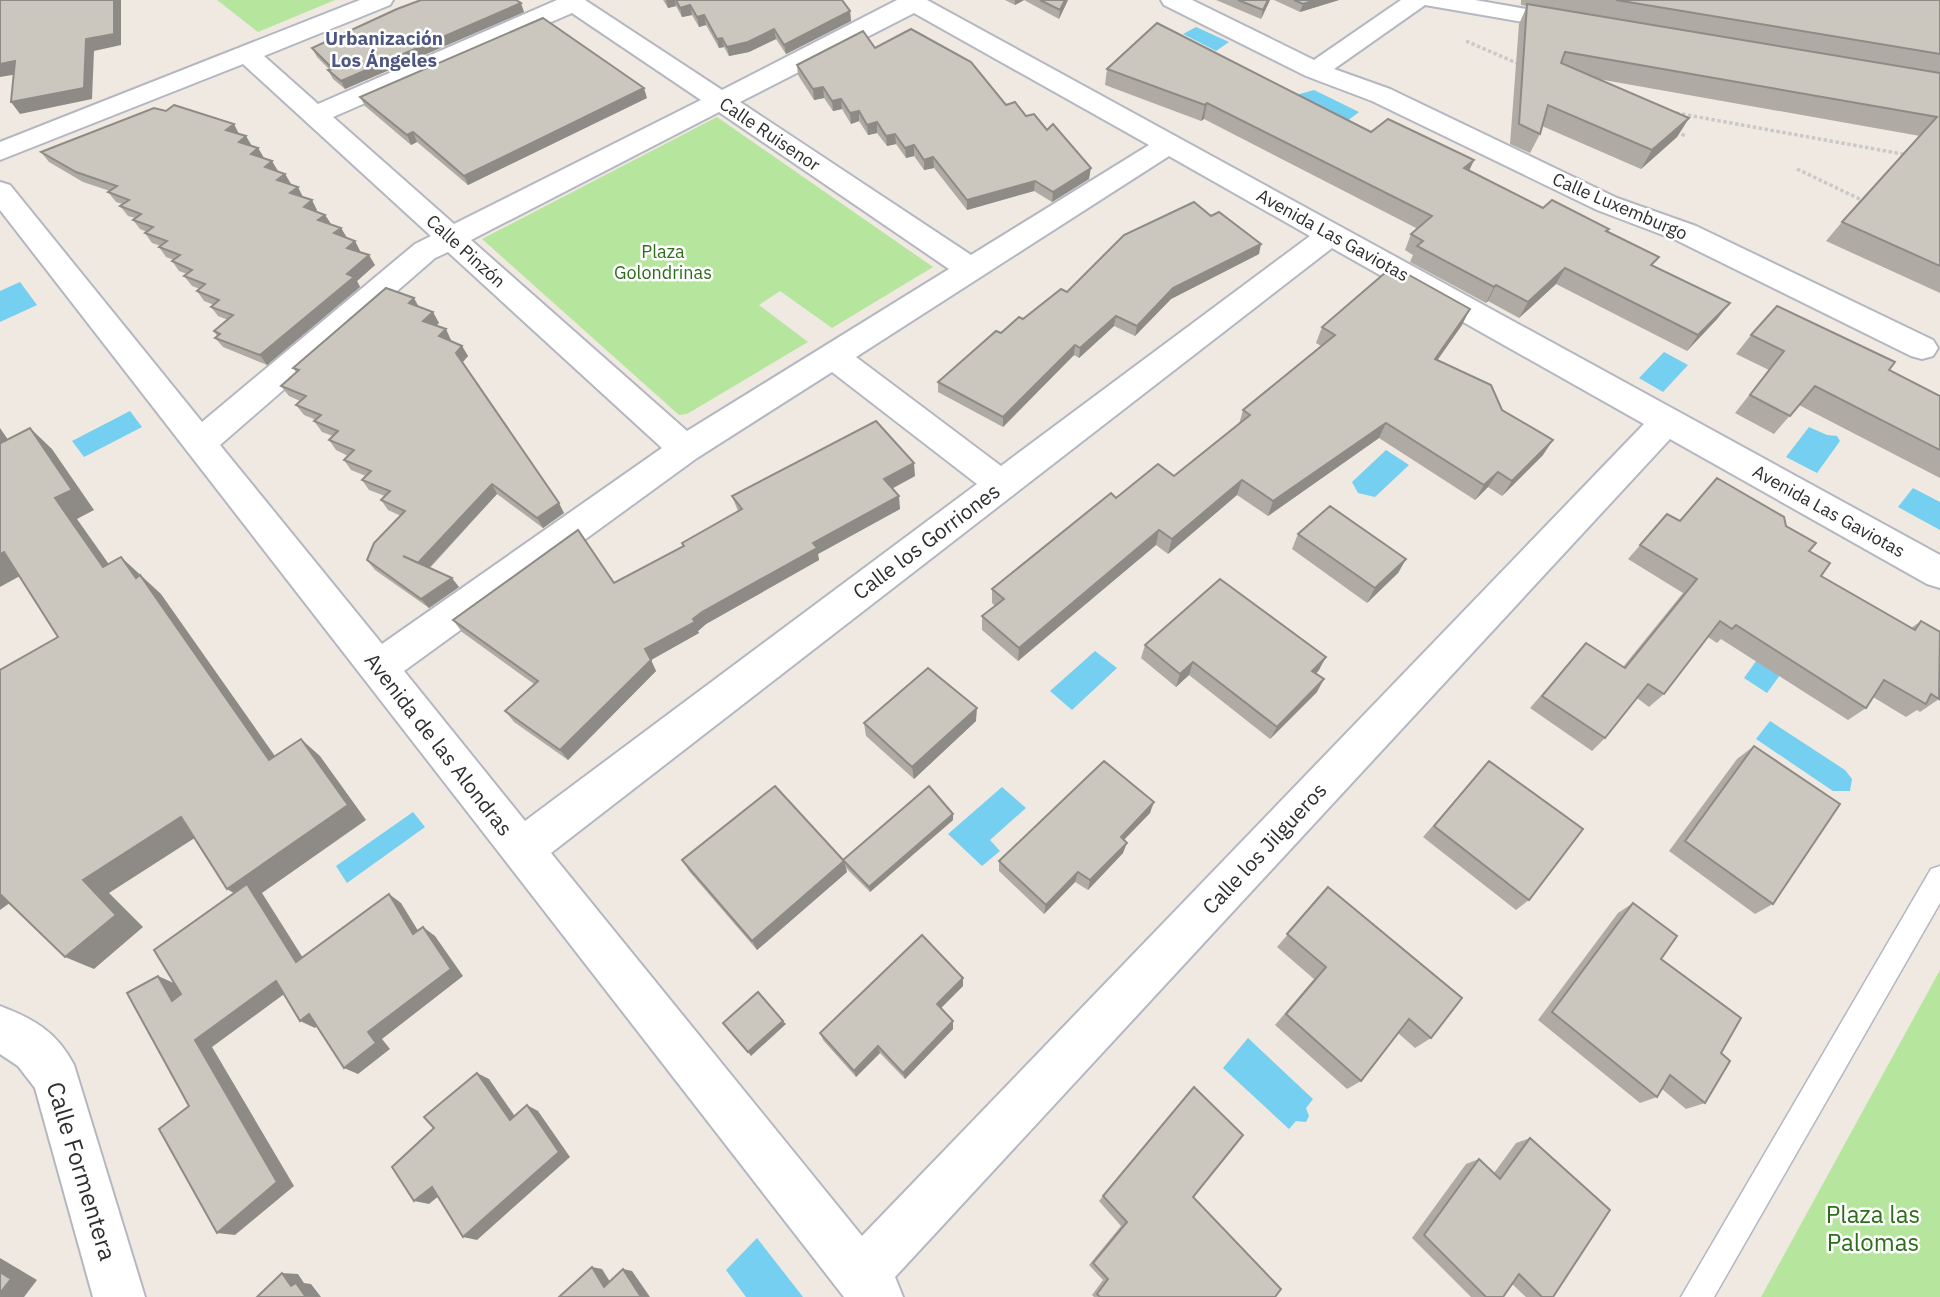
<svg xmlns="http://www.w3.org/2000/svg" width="1940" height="1297" font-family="'IBM Plex Sans',sans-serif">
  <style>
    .green { fill: #b6e59e }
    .water { fill: #75cff0 }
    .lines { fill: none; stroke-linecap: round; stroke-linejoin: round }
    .lane-casing { stroke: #b4b7c1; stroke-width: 3 }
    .street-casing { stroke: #b4b7c1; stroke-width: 4 }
    .path { stroke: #c9c9c9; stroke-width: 3.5; stroke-dasharray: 3.5 2.5; stroke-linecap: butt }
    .lane { fill: #fff; fill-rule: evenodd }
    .street { fill: #fff; fill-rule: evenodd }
    .wall { fill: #afaba4 }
    .shaded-wall { fill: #8e8b86 }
    .building { fill: #cbc7bf; stroke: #8e8b86; stroke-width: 2 }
    .labels { text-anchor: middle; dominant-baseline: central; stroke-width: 5; stroke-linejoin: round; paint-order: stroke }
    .far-street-label { font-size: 18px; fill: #2e2e2e; stroke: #fff }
    .far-park-label { font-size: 18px; fill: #2c6e1b; stroke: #fff }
    .far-neighbourhood-label { font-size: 19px; font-weight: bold; fill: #4d5680; stroke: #fff }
    .street-label { font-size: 21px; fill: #2e2e2e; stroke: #fff }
    .near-street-label { font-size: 24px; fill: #2e2e2e; stroke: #fff }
    .near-park-label { font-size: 24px; fill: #2c6e1b; stroke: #fff }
  </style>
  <rect width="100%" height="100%" fill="#efe9e1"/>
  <!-- green -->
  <g class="green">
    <polygon points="217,0 335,0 258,32"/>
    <polygon points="717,117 933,267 832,328 780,291 759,305 808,342 687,414 679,415 482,239"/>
    <polygon points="1940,970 1940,1297 1761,1297"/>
  </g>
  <!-- water -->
  <g class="water">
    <polygon points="1196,27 1229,42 1216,51 1183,34"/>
    <polygon points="1314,90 1359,112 1342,125 1296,95"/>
    <polygon points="20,282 37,305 0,322 0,291"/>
    <polygon points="1664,352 1688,365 1663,392 1639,378"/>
    <polygon points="130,411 142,427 84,457 72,441"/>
    <polygon points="1809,427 1827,435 1837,436 1840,441 1817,473 1786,457"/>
    <polygon points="1386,450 1409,465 1375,497 1358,493 1352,482"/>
    <polygon points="1913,488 1940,502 1940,530 1898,507"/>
    <polygon points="1784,622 1808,636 1767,693 1744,678"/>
    <polygon points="1095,651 1117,668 1072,710 1050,691"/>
    <polygon points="1770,721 1845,770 1852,779 1850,791 1833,791 1756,739"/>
    <polygon points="1002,787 1026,808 990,840 1000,851 982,866 948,834"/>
    <polygon points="413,812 425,827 347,883 336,866"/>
    <polygon points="1248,1038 1313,1099 1306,1108 1309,1116 1306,1122 1296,1121 1289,1129 1223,1068"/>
    <polygon points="757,1238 803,1297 746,1297 726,1270"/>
  </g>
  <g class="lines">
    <defs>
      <polygon id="lane" points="1940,866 1940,903 1714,1297 1681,1297 1931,869"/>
      <g id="street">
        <path d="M360 0H393L390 5 264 56 318 104 557 0H585L722 90 897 0H927L1940 555V588L1927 584 1670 439 895 1277 903 1297H844L0 210V182L10 185 202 422 415 244 431 236 243 64 0 160V142ZM572 13 701 100 454 224 333 117ZM914 13 1149 145 971 255 740 102ZM719 112 949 269 687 431 471 240ZM1169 156 1310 236 1001 466 856 357ZM1332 248 1644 424 862 1236 551 853ZM448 252 662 448 382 644 220 445 435 258ZM832 372 977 484 525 821 404 671 697 458Z"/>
        <polygon points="1161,0 1192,0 1314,60 1401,0 1475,0 1584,19 1587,24 1584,29 1575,31 1425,5 1334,69 1390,89 1617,198 1696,226 1933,340 1938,348 1933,356 1922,359 1911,356 1676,240 1597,210 1372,101 1306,76 1164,5"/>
        <path d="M0 1006C34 1019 57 1032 74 1065L145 1297H93L35 1088 18 1066 0 1054Z"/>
      </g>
    </defs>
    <!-- lane casing -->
    <use href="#lane" class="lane-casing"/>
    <!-- street casing -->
    <use href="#street" class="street-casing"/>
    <!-- path -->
    <g class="path">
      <polyline points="1466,41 1519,64"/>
      <polyline points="1676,113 1908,155"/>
      <polyline points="1676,132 1686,136"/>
      <polyline points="1797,169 1866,202"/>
    </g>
    <!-- lane -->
    <use href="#lane" class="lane"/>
    <!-- street -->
    <use href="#street" class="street"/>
  </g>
  <!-- wall -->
  <g class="wall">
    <polygon points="663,0 842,0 850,11 851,21 786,54 776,39 749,52 729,56 724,47 719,48 706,25 699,27 692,15 682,17 676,6 668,8"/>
    <polygon points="1005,0 1068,0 1059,19 1024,0 1015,5"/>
    <polygon points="1216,0 1270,0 1261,19"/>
    <polygon points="1274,0 1339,0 1300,12"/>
    <polygon points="1521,0 1940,0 1940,293 1826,241 1842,222 1920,136 1598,79 1689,118 1677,137 1641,169 1542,126 1540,134 1530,153 1510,144 1519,24 1527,6 1521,5"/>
    <polygon points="524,12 345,89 333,79 328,70 330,70 317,57 312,48"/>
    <polygon points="875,48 1006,105 1026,116 1089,179 1052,202 1034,191 967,210 934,168 924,170 914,156 906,158 896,144 887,146 877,133 868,135 859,121 851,124 842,109 833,111 824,98 814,100 798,75 797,65"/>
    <polygon points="1107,69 1371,132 1474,160 1469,171 1543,208 1609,229 1607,231 1653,266 1718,318 1687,351 1556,284 1519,318 1488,301 1486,303 1410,262 1413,255 1405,250 1411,234 1418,229 1204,119 1201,121 1105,85"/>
    <polygon points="360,97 647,98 468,185 417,142 411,145 365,106"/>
    <polygon points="239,134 252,146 258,148 264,158 277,171 285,174 291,184 290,184 317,210 316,211 325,215 331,224 341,228 347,238 355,241 360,251 359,252 375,265 357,281 360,287 267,365 223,347 215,338 217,336 214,331 228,320 218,316 211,307 214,305 204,301 197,291 200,289 192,286 184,276 187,274 179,271 172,261 174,260 166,257 159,247 161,246 152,243 145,233 147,232 140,229 133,220 135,218 128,216 120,206 123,204 116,202 108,192 110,191 83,182 49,162 41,152"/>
    <polygon points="1259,254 1171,299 1135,336 1114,326 1079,358 1074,355 1003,427 938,392 938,382 1001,333 1067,292"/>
    <polygon points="419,306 439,323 436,326 451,340 451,341 462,346 468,356 462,363 564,513 543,528 497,494 430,568 459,587 429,608 375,570 367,560 401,516 388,510 381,500 385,496 369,490 362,480 366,476 351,470 344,460 348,456 336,450 329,440 333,436 322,432 314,421 316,420 304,415 296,405 300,401 289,396 281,386 296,372 293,368"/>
    <polygon points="1462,325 1437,360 1502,410 1543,455 1502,496 1488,487 1475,500 1379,438 1268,516 1237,495 1168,554 1156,545 1018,661 982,630 982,616 995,606 992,603 992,589 1116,498 1174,476 1239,424 1243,410 1321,346 1316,343 1322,327"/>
    <polygon points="1751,335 1889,370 1940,396 1940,478 1799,405 1774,434 1735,413 1769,370 1736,354"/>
    <polygon points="915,476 892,488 900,509 818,554 819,560 706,624 698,631 699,633 651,660 656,671 568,760 514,722 505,711 534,684 462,632 453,620 614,583 683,547 682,543 738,511 732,496"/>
    <polygon points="1667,514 1680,521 1786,526 1809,551 1821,576 1911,628 1921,621 1939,699 1920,712 1917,710 1906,717 1873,697 1866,708 1848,720 1721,639 1717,643 1708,637 1664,694 1649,707 1637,698 1605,738 1592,751 1530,708 1586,643 1623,667 1683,593 1628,559"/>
    <polygon points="1298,534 1406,559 1398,573 1367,603 1292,549"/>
    <polygon points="1145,645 1319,670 1316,674 1317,692 1270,739 1189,675 1176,687 1141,658"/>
    <polygon points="976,721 914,779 866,736 864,723"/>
    <polygon points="1754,746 1773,904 1755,914 1669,851 1737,759"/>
    <polygon points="1489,761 1529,900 1516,910 1423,837"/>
    <polygon points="1150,813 1124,840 1123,853 1088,890 1075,882 1044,914 999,871 999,861"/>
    <polygon points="953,820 870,892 845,867 847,872 757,950 689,871 682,860 843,860"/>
    <polygon points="1328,887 1431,1038 1415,1048 1398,1033 1361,1081 1347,1089 1275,1025 1314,979 1277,947"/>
    <polygon points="1633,903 1661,959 1721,1053 1705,1103 1686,1109 1662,1089 1657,1097 1640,1103 1538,1020 1618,913"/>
    <polygon points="963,986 941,1008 953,1029 905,1079 880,1053 856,1077 823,1040 820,1033"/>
    <polygon points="1194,1087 1193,1197 1275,1297 1094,1297 1092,1295 1103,1280 1089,1265 1121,1226 1099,1201"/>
    <polygon points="1530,1138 1553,1297 1526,1297 1512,1284 1503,1297 1471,1297 1412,1238 1466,1164 1479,1159 1494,1173 1516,1143"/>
  </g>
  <!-- shaded-wall -->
  <g class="shaded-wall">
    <polygon points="114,0 121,0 121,45 94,51 92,99 20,114 11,102 86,39"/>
    <polygon points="666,0 675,0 676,6 668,8"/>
    <polygon points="1015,0 1024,0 1015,5"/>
    <polygon points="1065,0 1068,0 1059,19 1060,10"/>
    <polygon points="1268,0 1270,0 1261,19 1263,10"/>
    <polygon points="1315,0 1339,0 1300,12 1303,4"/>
    <polygon points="521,3 524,12 345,89 341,81"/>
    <polygon points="690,5 692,15 682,17 680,8"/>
    <polygon points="850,11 851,21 786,54 784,45"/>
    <polygon points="704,15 706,25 699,27 697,17"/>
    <polygon points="774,29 776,39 749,52 729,56 727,47"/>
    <polygon points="722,38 724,47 719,48 717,39"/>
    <polygon points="15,61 24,73 0,77 0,64"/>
    <polygon points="823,87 824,98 814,100 813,89"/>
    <polygon points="644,88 647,98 468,185 464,176"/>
    <polygon points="841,99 842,109 833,111 832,101"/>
    <polygon points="1207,103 1204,119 1201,121 1205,105"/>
    <polygon points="859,111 859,121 851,124 850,113"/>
    <polygon points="1689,118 1677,137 1641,169 1652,150"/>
    <polygon points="877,122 877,133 868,135 867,125"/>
    <polygon points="234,124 239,134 226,130"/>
    <polygon points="413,132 417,142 411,145 407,135"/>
    <polygon points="895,134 896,144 887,146 886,136"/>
    <polygon points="246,136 252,146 239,142"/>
    <polygon points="914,145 914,156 906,158 905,148"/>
    <polygon points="258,148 264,158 251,154"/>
    <polygon points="933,157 934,168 924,170 924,160"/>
    <polygon points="1474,160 1466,177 1464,168"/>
    <polygon points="272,161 278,171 270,177 265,167"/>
    <polygon points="1091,168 1089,179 1052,202 1053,192"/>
    <polygon points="285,174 291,184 283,190 277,180"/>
    <polygon points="1035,181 1034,191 967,210 967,200"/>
    <polygon points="298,187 303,197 290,193"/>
    <polygon points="312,200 317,210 310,216 304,207"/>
    <polygon points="325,215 331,224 318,220"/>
    <polygon points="341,228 347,238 334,233"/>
    <polygon points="355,241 360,251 353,257 347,248"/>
    <polygon points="1261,244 1259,254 1171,299 1135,336 1137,326 1173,288"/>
    <polygon points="369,255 375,265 357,281 360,287 267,365 260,355 347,274"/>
    <polygon points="1565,268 1556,284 1519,318 1528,302"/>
    <polygon points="1496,285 1488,301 1486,303 1494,287"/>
    <polygon points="414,298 420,309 409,303"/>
    <polygon points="1730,303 1718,318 1687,351 1698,335"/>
    <polygon points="1470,309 1462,325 1427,375 1435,359"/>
    <polygon points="433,312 439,323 429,332 423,321"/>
    <polygon points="1116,316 1114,326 1079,358 1080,348"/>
    <polygon points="446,329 451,340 445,347 439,336"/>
    <polygon points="1075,345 1074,355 1003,427 1003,417"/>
    <polygon points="462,346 468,356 461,364 456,353"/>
    <polygon points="1386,423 1379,438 1268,516 1273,501"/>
    <polygon points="0,428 24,463 0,441"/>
    <polygon points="30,428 52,449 94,510 77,519 125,587 103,567 55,498"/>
    <polygon points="1553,440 1543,455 1502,496 1512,481"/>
    <polygon points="914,463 915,476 886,492 884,479"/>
    <polygon points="1498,472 1488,487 1475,500 1484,485"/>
    <polygon points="1242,480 1237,495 1168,554 1172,539"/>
    <polygon points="492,484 497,494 425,572 418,563"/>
    <polygon points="899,496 900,509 818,554 819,560 706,624 698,631 699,633 651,660 656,671 568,760 560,750 645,649 813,543"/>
    <polygon points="559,503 564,513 543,528 537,518"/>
    <polygon points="1159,530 1156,545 1018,661 1019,648"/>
    <polygon points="4,552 29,571 0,587 0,554"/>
    <polygon points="121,557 161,594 289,776 269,760"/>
    <polygon points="1406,559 1398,573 1367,603 1375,588"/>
    <polygon points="452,578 459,587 429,608 421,599"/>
    <polygon points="1326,657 1319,670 1306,684 1312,671"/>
    <polygon points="1193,662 1189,675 1176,687 1180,674"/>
    <polygon points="1324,679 1317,692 1270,739 1277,727"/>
    <polygon points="977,708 976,721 914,779 912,767"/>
    <polygon points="301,739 320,756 366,820 262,893 310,969 296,962 249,902 227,889"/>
    <polygon points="1154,802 1150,813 1117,847 1121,837"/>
    <polygon points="953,814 953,820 870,892 869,887"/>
    <polygon points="181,817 204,832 109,893 143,927 94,969 65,957 83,880"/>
    <polygon points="1127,843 1123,853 1088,890 1090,880"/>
    <polygon points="844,861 847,872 757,950 752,941"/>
    <polygon points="1078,872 1075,882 1044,914 1046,905"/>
    <polygon points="0,889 18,897 0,910"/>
    <polygon points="389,894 401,903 425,942 413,934"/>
    <polygon points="423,927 435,936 463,976 382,1039 390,1049 358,1074 344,1068 368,1032"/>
    <polygon points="158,976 176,984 190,1008 172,1001"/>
    <polygon points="963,978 963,986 938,1011 937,1004"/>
    <polygon points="276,981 291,989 212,1047 294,1186 235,1235 217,1233 195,1040"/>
    <polygon points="309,1014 324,1021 315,1028 300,1021"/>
    <polygon points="783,1021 786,1024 751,1056 748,1052"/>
    <polygon points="953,1021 953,1029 905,1079 903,1073"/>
    <polygon points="878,1046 880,1053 856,1077 854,1071"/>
    <polygon points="477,1073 489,1079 521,1125 510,1120"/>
    <polygon points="527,1105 538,1111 570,1157 477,1240 463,1237"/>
    <polygon points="432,1187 446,1190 429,1204 414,1201"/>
    <polygon points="0,1258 37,1280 24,1297 0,1297"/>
    <polygon points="592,1267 602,1269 614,1288 604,1287"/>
    <polygon points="623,1269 632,1271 650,1297 641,1297"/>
    <polygon points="282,1273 298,1274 304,1283 311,1284 321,1297 306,1297 291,1286"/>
  </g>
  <!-- building -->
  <g class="building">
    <polygon points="0,0 114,0 114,34 86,39 84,88 11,102 15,61 0,64"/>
    <polygon points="421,0 516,0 521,3 341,81 328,70 333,69 312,48 397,9"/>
    <polygon points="676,0 842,0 850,11 784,45 774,29 748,42 727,47 722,38 717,39 704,15 697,17 690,5 680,8"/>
    <polygon points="1040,0 1065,0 1060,10"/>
    <polygon points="1238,0 1268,0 1263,10"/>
    <polygon points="1294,0 1315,0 1303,4"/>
    <polygon points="1616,0 1940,0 1940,54"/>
    <polygon points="1527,4 1940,73 1940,266 1842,222 1937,117 1565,52 1561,63 1689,118 1652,150 1548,105 1540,134 1519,124"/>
    <polygon points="543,18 644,88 464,176 413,132 407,135 360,97"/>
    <polygon points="1157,23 1371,132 1388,119 1474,160 1464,168 1543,208 1552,200 1609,229 1606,231 1659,257 1651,265 1730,303 1698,335 1565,268 1528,302 1496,285 1494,287 1417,246 1423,241 1411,234 1432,216 1207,103 1205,105 1107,69"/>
    <polygon points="911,29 971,62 1006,105 1015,102 1026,116 1034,114 1047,130 1053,124 1091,168 1053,192 1035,181 967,200 933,157 924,160 914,145 905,148 895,134 886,136 877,122 867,125 859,111 850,113 841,99 832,101 823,87 813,89 797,65 863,31 875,48"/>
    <polygon points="174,105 234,124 226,130 246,136 239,142 258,148 251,154 272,161 265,167 285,174 277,180 298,187 290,193 312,200 304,207 325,215 318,220 341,228 334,233 355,241 347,248 369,255 347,274 354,277 260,355 215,338 220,334 214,331 233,315 211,307 219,300 197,291 205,284 184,276 192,270 172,261 180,255 159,247 167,241 145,233 153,227 133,220 141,214 120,206 129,200 108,192 117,186 76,172 41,152 154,108 166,111"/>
    <polygon points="1194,202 1211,216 1219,212 1261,244 1173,288 1137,326 1116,316 1080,348 1075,345 1003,417 938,382 996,331 1001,333 1019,317 1023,319 1061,289 1067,292 1124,235"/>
    <polygon points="1393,266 1470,309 1435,359 1491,385 1502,410 1553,440 1512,481 1498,472 1484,485 1386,423 1273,501 1242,480 1172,539 1159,530 1019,648 982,616 1004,599 992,589 1111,493 1116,498 1158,464 1174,476 1250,415 1243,410 1335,335 1322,327"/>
    <polygon points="386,288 414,298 409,303 433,312 423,321 446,329 439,336 462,346 456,353 559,503 537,518 492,484 418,563 403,556 452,578 421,599 367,560 374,543 405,511 381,500 390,491 362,480 371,471 344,460 354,450 329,440 338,431 314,421 321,415 296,405 306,396 281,386 299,370 293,368"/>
    <polygon points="1777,306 1895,362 1889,370 1940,396 1940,450 1815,386 1790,416 1750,395 1784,351 1751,335"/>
    <polygon points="876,421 914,463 884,479 899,496 813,543 817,548 702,612 693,619 695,622 645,649 651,660 560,750 505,711 538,681 453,620 578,530 614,583 684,546 682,543 742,509 732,496"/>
    <polygon points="30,428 72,490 55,498 103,567 121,557 136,578 140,575 269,760 301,739 348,805 227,889 181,817 83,880 116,915 65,957 0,894 0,670 58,637 4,552 0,554 0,441 1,443"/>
    <polygon points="1717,478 1784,517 1786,526 1816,543 1809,551 1830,563 1821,576 1915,630 1921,621 1940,632 1939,699 1931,694 1926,704 1884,680 1866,708 1736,625 1732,629 1720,621 1664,694 1648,684 1605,738 1542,696 1586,643 1625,668 1697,579 1640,545 1667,514 1680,521"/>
    <polygon points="1330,506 1406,559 1375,588 1298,534"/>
    <polygon points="1220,579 1326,657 1312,671 1324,679 1277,727 1193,662 1180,674 1145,645"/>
    <polygon points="928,668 977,708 912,767 864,723"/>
    <polygon points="1754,746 1840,804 1773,904 1685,841"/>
    <polygon points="1104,761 1154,802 1121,837 1127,843 1090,880 1078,872 1046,905 999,861"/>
    <polygon points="1489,761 1583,829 1529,900 1434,826"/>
    <polygon points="775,786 844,861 752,941 682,860"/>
    <polygon points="929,786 953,814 869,887 843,860"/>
    <polygon points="247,884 296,962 389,894 413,934 423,927 451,969 368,1032 376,1043 344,1068 309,1014 300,1021 276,981 195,1040 277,1182 217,1233 159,1129 189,1106 127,993 158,976 172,1001 181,994 154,950"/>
    <polygon points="1328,887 1462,998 1431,1038 1409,1019 1361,1081 1286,1014 1326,967 1287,934"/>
    <polygon points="1633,903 1677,936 1661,959 1741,1018 1721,1053 1730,1061 1705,1103 1670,1075 1657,1097 1552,1012"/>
    <polygon points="922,935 963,978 937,1004 953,1021 903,1073 878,1046 854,1071 820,1033"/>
    <polygon points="758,992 783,1021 748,1052 723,1023"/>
    <polygon points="477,1073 510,1120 527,1105 559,1152 463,1237 432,1187 414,1201 392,1167 434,1128 424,1117"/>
    <polygon points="1194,1087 1243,1135 1193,1197 1281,1289 1275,1297 1100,1297 1097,1294 1108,1279 1093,1263 1127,1222 1103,1196"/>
    <polygon points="1530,1138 1610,1210 1553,1297 1542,1297 1519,1274 1503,1297 1486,1297 1424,1235 1479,1159 1500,1179"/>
    <polygon points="592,1267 604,1287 623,1269 641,1297 559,1297"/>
    <polygon points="0,1272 11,1279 0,1293"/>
    <polygon points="282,1273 291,1286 296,1283 306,1297 257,1297"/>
  </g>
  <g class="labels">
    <!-- far-street labels -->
    <g class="far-street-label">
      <text transform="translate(770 134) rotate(34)">Calle Ruisenor</text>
      <text transform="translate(1620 206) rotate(23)">Calle Luxemburgo</text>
      <text transform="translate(1333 235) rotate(29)">Avenida Las Gaviotas</text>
      <text transform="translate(466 251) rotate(42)">Calle Pinzón</text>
      <text transform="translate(1829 511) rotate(29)">Avenida Las Gaviotas</text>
    </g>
    <!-- far-park labels -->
    <g class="far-park-label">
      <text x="663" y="251">Plaza<tspan x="663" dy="21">Golondrinas</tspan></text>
    </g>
    <!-- far-neighbourhood labels -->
    <g class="far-neighbourhood-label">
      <text x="384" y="38">Urbanización<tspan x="384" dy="22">Los Ángeles</tspan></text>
    </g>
    <!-- street labels -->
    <g class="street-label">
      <text transform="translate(926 541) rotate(-37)">Calle los Gorriones</text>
      <text transform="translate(439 744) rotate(52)">Avenida de las Alondras</text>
      <text transform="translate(1264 848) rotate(-47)">Calle los Jilgueros</text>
    </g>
    <!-- near-street labels -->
    <g class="near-street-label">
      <text transform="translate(82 1171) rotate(73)">Calle Formentera</text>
    </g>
    <!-- near-park labels -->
    <g class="near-park-label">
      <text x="1873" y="1214">Plaza las<tspan x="1873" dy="28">Palomas</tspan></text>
    </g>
  </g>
</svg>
